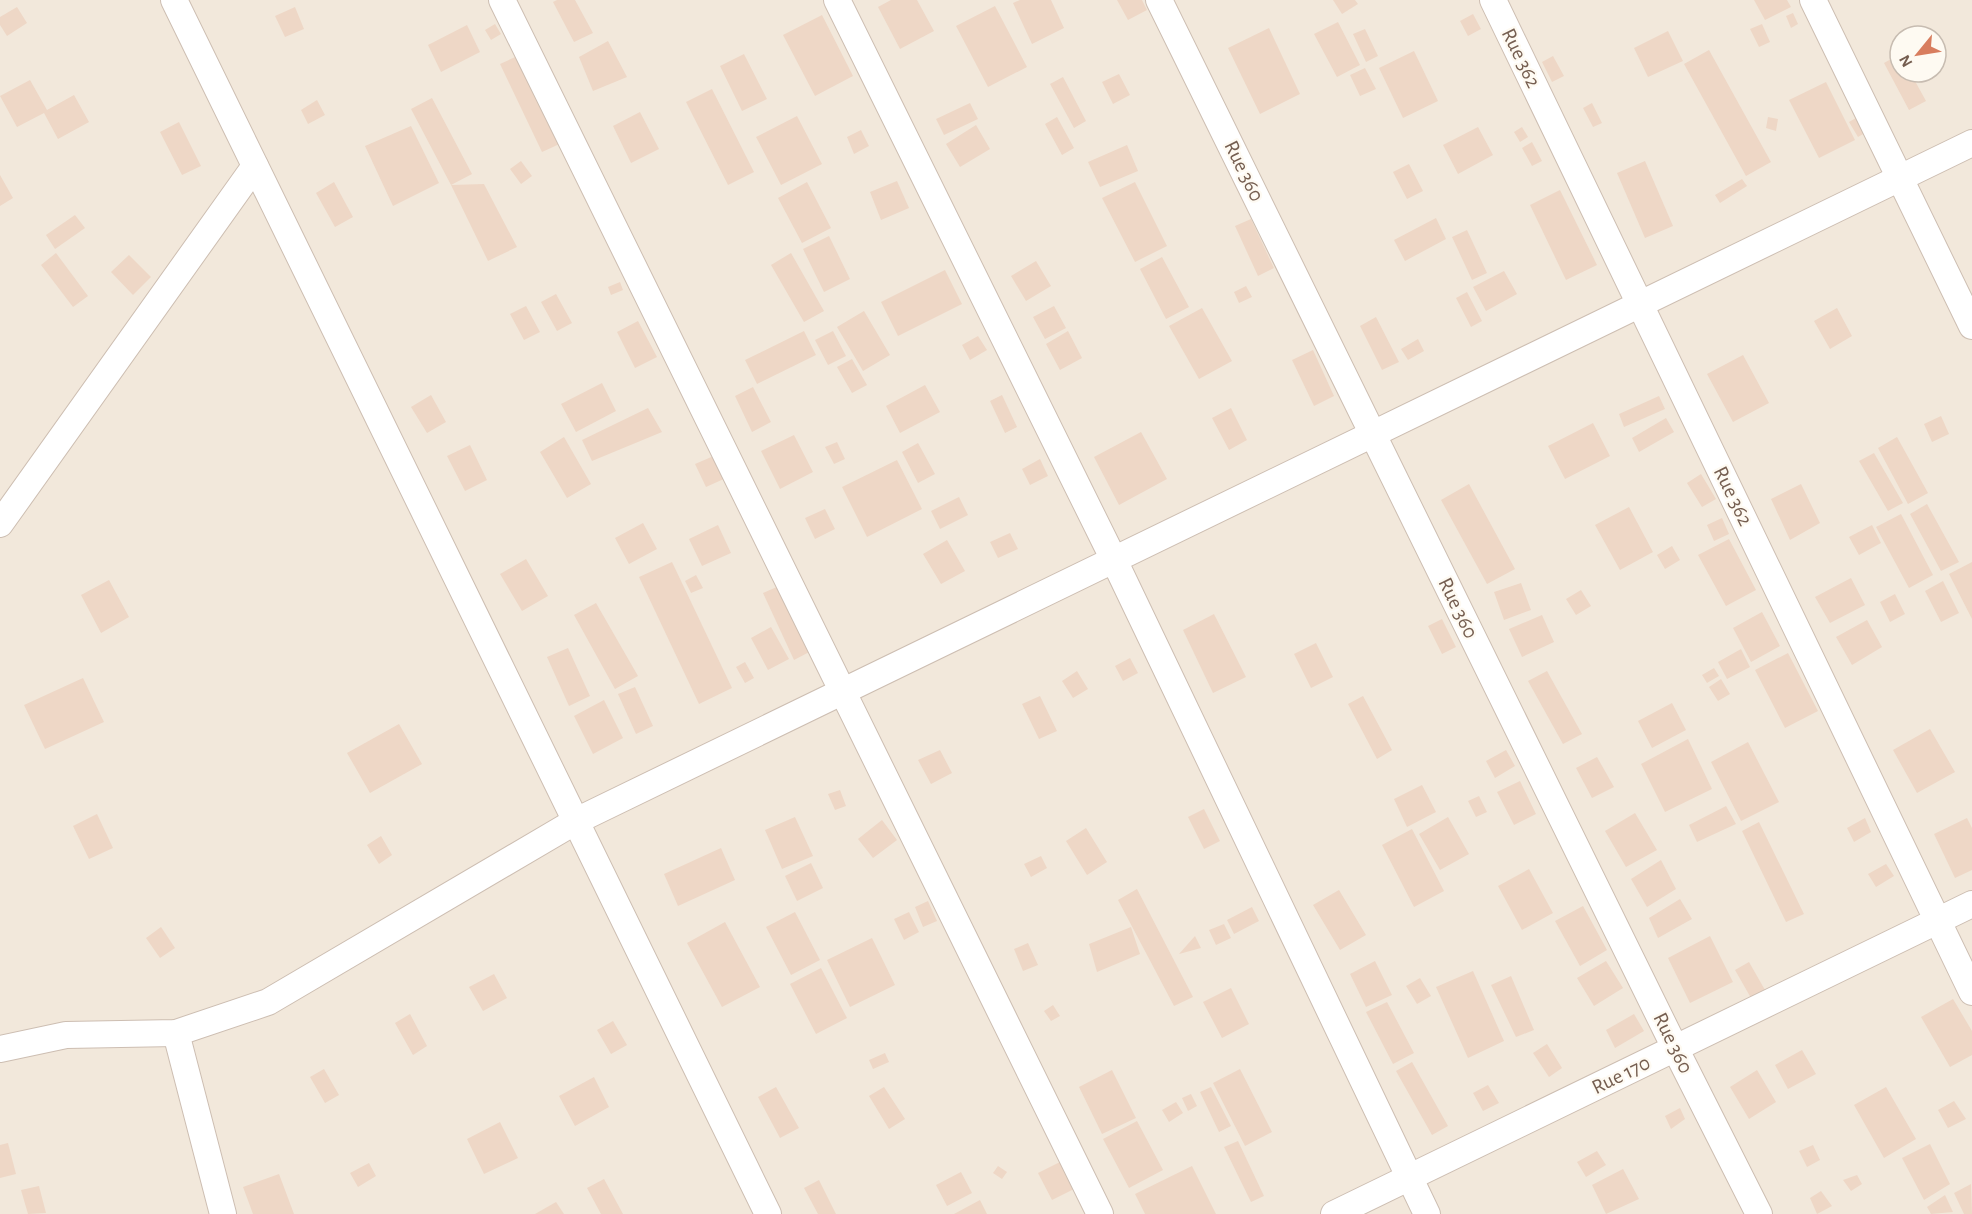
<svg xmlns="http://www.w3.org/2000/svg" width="1972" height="1214" font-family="'Alegreya Sans',sans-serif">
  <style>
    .residential { fill: #f2e8db; fill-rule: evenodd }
    .building { fill: #eed7c6 }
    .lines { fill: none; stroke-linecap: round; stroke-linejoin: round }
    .minor-casing { stroke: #cdbeb2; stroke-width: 28 }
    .minor { stroke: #fff; stroke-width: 26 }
    .labels { text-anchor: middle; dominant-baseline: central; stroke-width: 4.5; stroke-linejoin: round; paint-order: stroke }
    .street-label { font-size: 21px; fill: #755e50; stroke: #fefaf2 }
  </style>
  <rect width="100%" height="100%" fill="#fbf6ec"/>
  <!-- residential -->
  <path class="residential" d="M0 0H1972V1214H0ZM1900 36H1936V72H1900Z"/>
  <!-- building -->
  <g class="building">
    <polygon points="557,0 575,0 593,33 574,42 553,2"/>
    <polygon points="891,0 917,0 934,31 900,49 878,7"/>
    <polygon points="1020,0 1051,0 1064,28 1032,44 1013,3"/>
    <polygon points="1117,0 1142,0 1147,10 1128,20"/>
    <polygon points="1333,0 1355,0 1358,4 1342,14"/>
    <polygon points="1754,0 1787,0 1791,7 1765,20"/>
    <polygon points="995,6 1027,67 988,87 956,26"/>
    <polygon points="17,7 27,23 7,36 0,25 0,17"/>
    <polygon points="295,7 304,29 285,37 275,16"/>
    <polygon points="1793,13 1798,24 1791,28 1786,16"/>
    <polygon points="1473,14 1481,29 1468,36 1460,21"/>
    <polygon points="822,15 853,76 815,96 783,35"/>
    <polygon points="1338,22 1360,65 1337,77 1314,34"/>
    <polygon points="495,24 501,34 491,40 485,30"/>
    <polygon points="1762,24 1770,42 1759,47 1750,29"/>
    <polygon points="467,25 480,52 441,72 428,45"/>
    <polygon points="1269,28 1300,94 1260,114 1228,48"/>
    <polygon points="1365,29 1378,56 1366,62 1353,34"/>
    <polygon points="1668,31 1683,61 1648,77 1634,48"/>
    <polygon points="608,41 627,77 593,91 579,57"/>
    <polygon points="1709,50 1771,162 1746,176 1684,64"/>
    <polygon points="1414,51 1438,101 1403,118 1379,68"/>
    <polygon points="524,53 566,141 542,152 500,64"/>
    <polygon points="744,54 767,99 742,111 720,66"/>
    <polygon points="1900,54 1900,72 1910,72 1926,101 1909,110 1884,63"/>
    <polygon points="1553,56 1564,76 1552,82 1542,62"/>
    <polygon points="1365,68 1376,89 1360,96 1350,75"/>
    <polygon points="1119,74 1130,95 1113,104 1102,82"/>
    <polygon points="1063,77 1086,121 1074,128 1050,84"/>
    <polygon points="30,80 47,110 74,95 89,122 58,139 44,113 17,127 0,96"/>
    <polygon points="1826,82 1855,140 1819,158 1789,100"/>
    <polygon points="712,89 754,172 728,185 686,102"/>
    <polygon points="432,98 472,174 451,185 411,109"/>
    <polygon points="317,100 325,115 308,124 301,110"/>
    <polygon points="970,103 978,119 944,135 936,119"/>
    <polygon points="1592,103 1602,123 1593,127 1583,108"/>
    <polygon points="640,112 659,149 631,163 613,126"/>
    <polygon points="1861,115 1870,130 1858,137 1849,122"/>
    <polygon points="797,116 822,164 781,185 756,137"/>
    <polygon points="1057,117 1074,148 1062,155 1045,124"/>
    <polygon points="1768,117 1778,119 1776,131 1766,128"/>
    <polygon points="179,122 201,166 182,175 160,132"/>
    <polygon points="976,125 990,149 960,167 946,144"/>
    <polygon points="411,126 439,183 393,206 365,146"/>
    <polygon points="1478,127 1493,155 1458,174 1443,145"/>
    <polygon points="1522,127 1528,137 1520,142 1514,132"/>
    <polygon points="861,130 869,146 854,154 847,137"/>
    <polygon points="1532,142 1542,161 1532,166 1522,148"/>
    <polygon points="1127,145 1138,171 1100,187 1088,162"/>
    <polygon points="521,161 532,176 521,184 510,169"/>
    <polygon points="1645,161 1673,226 1645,238 1617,173"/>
    <polygon points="1409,164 1423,191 1407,199 1393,172"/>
    <polygon points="0,175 13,198 0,206"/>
    <polygon points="1742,179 1747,186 1720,203 1715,195"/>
    <polygon points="897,181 909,208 881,220 870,192"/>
    <polygon points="334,182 353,217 335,227 316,193"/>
    <polygon points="807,182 831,228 802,243 778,198"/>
    <polygon points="1135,182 1167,246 1135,262 1102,198"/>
    <polygon points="484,184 517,247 488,261 451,185"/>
    <polygon points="1560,190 1597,265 1566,280 1530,205"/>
    <polygon points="75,215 85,228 55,249 46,235"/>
    <polygon points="1436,218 1446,239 1405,261 1394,240"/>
    <polygon points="1251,219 1274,268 1258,276 1235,226"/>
    <polygon points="1467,230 1487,273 1472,280 1452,237"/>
    <polygon points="829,236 850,279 824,292 803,249"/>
    <polygon points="56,253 88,296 73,307 41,265"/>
    <polygon points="791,253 824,311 804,322 771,265"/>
    <polygon points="129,255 151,277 133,295 111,272"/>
    <polygon points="1162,257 1189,307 1166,319 1140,269"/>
    <polygon points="1036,261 1051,286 1026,301 1011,276"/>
    <polygon points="945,270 962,304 898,336 881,302"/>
    <polygon points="1504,271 1517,294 1486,311 1473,287"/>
    <polygon points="620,282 623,290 611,295 608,287"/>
    <polygon points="1246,286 1252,297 1239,303 1234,292"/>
    <polygon points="1467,292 1482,321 1471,327 1456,298"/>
    <polygon points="556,294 572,323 557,331 541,302"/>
    <polygon points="526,306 540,332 524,340 510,314"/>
    <polygon points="1054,306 1066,328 1045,339 1033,317"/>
    <polygon points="1202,308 1232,361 1199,379 1169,326"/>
    <polygon points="1837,308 1852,336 1830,349 1814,321"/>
    <polygon points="864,311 890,355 863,371 837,327"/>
    <polygon points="1376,317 1399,362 1382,370 1360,326"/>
    <polygon points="638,321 657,357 635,368 617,332"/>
    <polygon points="804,331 816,355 757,384 745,360"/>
    <polygon points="833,331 846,356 828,365 815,340"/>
    <polygon points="1068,331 1082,358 1060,370 1046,344"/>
    <polygon points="978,336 987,350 970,360 962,345"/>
    <polygon points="1418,339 1424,351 1408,360 1401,349"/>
    <polygon points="1313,350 1334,396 1314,406 1292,360"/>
    <polygon points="1743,355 1769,403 1733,422 1707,374"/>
    <polygon points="852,359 867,385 852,393 837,367"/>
    <polygon points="602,383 616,411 576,432 561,404"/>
    <polygon points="925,385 940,412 900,433 886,406"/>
    <polygon points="753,387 771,422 752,432 735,396"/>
    <polygon points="431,395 446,422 427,433 411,407"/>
    <polygon points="1002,395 1017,427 1005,433 990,401"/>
    <polygon points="1659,396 1665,409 1624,427 1619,414"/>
    <polygon points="648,408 662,432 592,461 582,440"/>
    <polygon points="1231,408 1247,440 1229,450 1212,418"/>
    <polygon points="1941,416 1949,434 1932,442 1924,424"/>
    <polygon points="1666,418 1674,432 1639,452 1632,438"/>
    <polygon points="1593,423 1610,456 1565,479 1548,446"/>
    <polygon points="1141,432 1167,479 1119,505 1094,457"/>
    <polygon points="794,435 813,472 780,489 761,451"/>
    <polygon points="564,437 591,484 567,498 540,452"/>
    <polygon points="1897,437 1928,493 1908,504 1878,448"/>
    <polygon points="837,442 845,459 834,464 825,447"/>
    <polygon points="918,443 935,474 918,483 902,452"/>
    <polygon points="470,445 487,480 465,491 447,456"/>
    <polygon points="1874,453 1903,503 1888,511 1859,461"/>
    <polygon points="716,455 726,478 706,487 695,464"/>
    <polygon points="1040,459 1048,476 1030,485 1022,469"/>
    <polygon points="897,460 922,509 867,537 842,487"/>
    <polygon points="1701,474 1716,499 1702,507 1687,483"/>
    <polygon points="1469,484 1515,569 1487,584 1441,500"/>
    <polygon points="1801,484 1820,523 1790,540 1771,499"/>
    <polygon points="959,497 968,515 940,529 931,511"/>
    <polygon points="1927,504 1959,562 1941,571 1910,514"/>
    <polygon points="1629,507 1653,552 1620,570 1595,525"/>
    <polygon points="825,509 835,529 815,539 805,518"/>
    <polygon points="1901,514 1933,575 1909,588 1876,527"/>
    <polygon points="1722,518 1729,534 1714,541 1707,525"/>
    <polygon points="643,523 657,549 629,564 615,538"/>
    <polygon points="718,525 731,553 702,566 689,539"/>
    <polygon points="1872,525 1881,543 1859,555 1849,537"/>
    <polygon points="1010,533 1018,549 998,558 990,542"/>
    <polygon points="1729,539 1756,590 1726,606 1698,555"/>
    <polygon points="947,540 965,571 941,584 923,554"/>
    <polygon points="1672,546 1680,560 1665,569 1657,555"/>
    <polygon points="526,559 548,596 522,611 500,574"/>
    <polygon points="672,562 732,688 699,704 639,577"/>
    <polygon points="1972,562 1972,619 1949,574"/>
    <polygon points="696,575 703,588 691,593 685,581"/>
    <polygon points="1851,578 1865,605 1830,623 1815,597"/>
    <polygon points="109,580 129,617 101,633 81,595"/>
    <polygon points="1943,581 1959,613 1941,622 1925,591"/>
    <polygon points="786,583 817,648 794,660 763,593"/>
    <polygon points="1521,583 1531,610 1504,620 1494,592"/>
    <polygon points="1581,590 1591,606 1576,615 1566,599"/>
    <polygon points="1895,594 1905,614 1890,622 1880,602"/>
    <polygon points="596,603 638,676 615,689 574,615"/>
    <polygon points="1762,612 1780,646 1751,662 1733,628"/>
    <polygon points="1214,614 1246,677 1213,693 1183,630"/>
    <polygon points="1542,615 1554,642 1522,657 1509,629"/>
    <polygon points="1442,619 1456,647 1442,654 1428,626"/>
    <polygon points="1867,620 1882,647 1852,665 1836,637"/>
    <polygon points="771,627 789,659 768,670 751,638"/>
    <polygon points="1316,643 1333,677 1311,688 1294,654"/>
    <polygon points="568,648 590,696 569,706 547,657"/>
    <polygon points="1741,649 1750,667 1727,679 1718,662"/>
    <polygon points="1788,653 1818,711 1785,728 1755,670"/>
    <polygon points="1130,658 1138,673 1123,681 1115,666"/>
    <polygon points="745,662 754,678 745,683 736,667"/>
    <polygon points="1714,668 1719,676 1707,683 1702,675"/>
    <polygon points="1077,671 1088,689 1073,698 1062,681"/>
    <polygon points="1547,671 1582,734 1563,744 1528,681"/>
    <polygon points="83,678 104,722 45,749 24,705"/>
    <polygon points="1721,679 1730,694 1718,701 1709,687"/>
    <polygon points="635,687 653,726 636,734 618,694"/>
    <polygon points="1040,696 1057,731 1039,739 1022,704"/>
    <polygon points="1363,696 1392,750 1377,759 1348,704"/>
    <polygon points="604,700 623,738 593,754 574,716"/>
    <polygon points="1672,703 1686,730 1652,748 1638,721"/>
    <polygon points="399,724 422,764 370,793 347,753"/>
    <polygon points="1930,729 1955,772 1917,793 1893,750"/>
    <polygon points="1688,739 1712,789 1665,812 1641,764"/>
    <polygon points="1748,742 1779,802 1741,821 1711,762"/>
    <polygon points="940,750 952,773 931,784 918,760"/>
    <polygon points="1506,750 1515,766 1495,778 1486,761"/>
    <polygon points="1597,757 1614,787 1592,798 1576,768"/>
    <polygon points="1520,781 1536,814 1514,825 1497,792"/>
    <polygon points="1422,785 1436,812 1407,827 1394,799"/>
    <polygon points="840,790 846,806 835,810 828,794"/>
    <polygon points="1479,796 1487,812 1476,817 1468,801"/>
    <polygon points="1726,806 1736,824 1697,842 1689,825"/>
    <polygon points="1204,809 1220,841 1204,849 1188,817"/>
    <polygon points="1635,813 1657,850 1626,867 1605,831"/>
    <polygon points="97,814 113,848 89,859 73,826"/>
    <polygon points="795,817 813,856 782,869 765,830"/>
    <polygon points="1448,817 1469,854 1440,870 1419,834"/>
    <polygon points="1865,818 1871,832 1854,842 1847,828"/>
    <polygon points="1967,818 1972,828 1972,870 1955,878 1934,834"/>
    <polygon points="882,820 897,840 873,858 858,839"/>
    <polygon points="1759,822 1804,914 1786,922 1742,831"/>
    <polygon points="1086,828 1107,862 1087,875 1066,841"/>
    <polygon points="1412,829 1444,891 1414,907 1382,845"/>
    <polygon points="381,836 392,855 379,864 367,845"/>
    <polygon points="721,848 735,880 678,906 664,874"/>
    <polygon points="1041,856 1047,868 1031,877 1024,864"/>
    <polygon points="1661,860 1676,889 1647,907 1631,879"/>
    <polygon points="811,863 823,888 797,901 785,876"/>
    <polygon points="1886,864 1894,876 1876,887 1868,874"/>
    <polygon points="1529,869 1553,913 1522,930 1498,886"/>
    <polygon points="1137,889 1193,997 1174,1006 1118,900"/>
    <polygon points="1339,890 1366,935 1340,950 1313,905"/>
    <polygon points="1680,899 1692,919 1658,938 1649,918"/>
    <polygon points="928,901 937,921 923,927 915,907"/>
    <polygon points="1583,906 1607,950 1580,966 1555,921"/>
    <polygon points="1252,907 1259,921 1234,934 1227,920"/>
    <polygon points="795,912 820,960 791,975 766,927"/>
    <polygon points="909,912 919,932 904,940 894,919"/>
    <polygon points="725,922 760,987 722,1007 687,943"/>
    <polygon points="1224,924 1231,938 1216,945 1209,930"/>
    <polygon points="161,927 175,948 160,958 146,938"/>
    <polygon points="1131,927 1140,954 1097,972 1089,944"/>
    <polygon points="1195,936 1201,948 1179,954"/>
    <polygon points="1710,936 1733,982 1690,1003 1668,958"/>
    <polygon points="872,938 895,985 850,1007 827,960"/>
    <polygon points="1028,943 1038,965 1023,971 1014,949"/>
    <polygon points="1375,961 1392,995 1366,1007 1350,974"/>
    <polygon points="1606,961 1623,988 1594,1006 1577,978"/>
    <polygon points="1749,962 1765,990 1751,998 1735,970"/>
    <polygon points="821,968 847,1018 816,1034 790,984"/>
    <polygon points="1473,971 1504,1041 1468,1058 1436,987"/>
    <polygon points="494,974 507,998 483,1011 469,987"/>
    <polygon points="1511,976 1534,1030 1516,1037 1491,985"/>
    <polygon points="1420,978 1431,996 1417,1004 1406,986"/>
    <polygon points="1231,988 1249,1024 1222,1038 1203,1002"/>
    <polygon points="1953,999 1972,1031 1972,1055 1950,1067 1921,1017"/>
    <polygon points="1387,1002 1414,1053 1393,1064 1366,1012"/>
    <polygon points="1053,1005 1060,1016 1051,1021 1044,1011"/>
    <polygon points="410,1014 427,1046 413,1055 395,1023"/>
    <polygon points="1634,1014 1644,1031 1615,1048 1606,1030"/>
    <polygon points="613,1021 627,1045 611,1054 597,1030"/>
    <polygon points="1547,1044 1562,1068 1549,1077 1533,1053"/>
    <polygon points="1802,1050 1816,1074 1788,1089 1775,1065"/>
    <polygon points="885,1053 889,1062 873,1069 869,1060"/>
    <polygon points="1412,1062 1448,1126 1432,1135 1396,1071"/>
    <polygon points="324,1069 339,1095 325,1103 310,1077"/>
    <polygon points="1240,1069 1272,1132 1245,1146 1213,1083"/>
    <polygon points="1112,1070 1136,1118 1102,1134 1079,1087"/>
    <polygon points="1757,1070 1776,1102 1749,1119 1730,1087"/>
    <polygon points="594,1077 609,1107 575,1126 559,1096"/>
    <polygon points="1488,1085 1499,1103 1483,1111 1473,1093"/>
    <polygon points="776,1087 799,1128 780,1138 758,1097"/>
    <polygon points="884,1087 905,1119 889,1129 869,1096"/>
    <polygon points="1211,1087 1231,1126 1219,1132 1200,1092"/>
    <polygon points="1886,1087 1916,1139 1884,1158 1854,1105"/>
    <polygon points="1191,1094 1197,1106 1188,1111 1182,1098"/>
    <polygon points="1954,1101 1966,1119 1948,1128 1938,1110"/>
    <polygon points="1176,1102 1183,1113 1169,1122 1162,1110"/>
    <polygon points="1680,1108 1685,1119 1671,1129 1665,1116"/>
    <polygon points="1137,1121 1163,1170 1129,1188 1103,1139"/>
    <polygon points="500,1122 518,1158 484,1174 467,1139"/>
    <polygon points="1238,1141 1264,1196 1251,1202 1224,1147"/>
    <polygon points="8,1143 16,1174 0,1178 0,1145"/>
    <polygon points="1930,1144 1950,1184 1924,1200 1902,1158"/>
    <polygon points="1813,1145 1820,1160 1807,1167 1799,1151"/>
    <polygon points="1597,1151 1606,1165 1586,1177 1577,1162"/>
    <polygon points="1060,1162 1074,1189 1052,1200 1038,1173"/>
    <polygon points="369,1163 376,1176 358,1187 350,1173"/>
    <polygon points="998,1166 1007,1172 1002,1179 993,1173"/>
    <polygon points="1192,1166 1216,1214 1145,1214 1135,1194"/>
    <polygon points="1623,1169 1639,1199 1606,1214 1592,1185"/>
    <polygon points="961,1172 972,1193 947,1206 936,1185"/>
    <polygon points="279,1174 294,1214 253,1214 243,1187"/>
    <polygon points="1857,1175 1862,1184 1851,1191 1843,1180"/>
    <polygon points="604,1179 623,1214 601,1214 587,1188"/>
    <polygon points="819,1180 836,1214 818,1214 804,1188"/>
    <polygon points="1971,1184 1972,1214 1964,1214 1954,1193"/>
    <polygon points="39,1186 46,1213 28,1214 21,1190"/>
    <polygon points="1821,1191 1832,1206 1817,1214 1810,1198"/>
    <polygon points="1945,1195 1953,1212 1931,1214 1927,1207"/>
    <polygon points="980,1200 987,1214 954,1214"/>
    <polygon points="556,1202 564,1214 535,1214"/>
  </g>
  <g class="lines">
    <defs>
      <g id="minor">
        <polyline points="174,0 768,1214"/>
        <polyline points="502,0 1100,1214"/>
        <polyline points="837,0 1114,560 1427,1214"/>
        <polyline points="1159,0 1675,1048 1759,1214"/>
        <polyline points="1493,0 1972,992"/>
        <polyline points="1813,0 1972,326"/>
        <polyline points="0,524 255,166"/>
        <polyline points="176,1033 223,1214"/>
        <polyline points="0,1049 66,1035 176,1033 268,1002 576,821 1972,143"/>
        <polyline points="1334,1214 1972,904"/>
      </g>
    </defs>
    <!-- minor casing -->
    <use href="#minor" class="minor-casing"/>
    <!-- minor -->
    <use href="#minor" class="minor"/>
  </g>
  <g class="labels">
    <!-- street labels -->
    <g class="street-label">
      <text transform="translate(1521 58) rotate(64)">Rue 362</text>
      <text transform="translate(1244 171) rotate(64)">Rue 360</text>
      <text transform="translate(1733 496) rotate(64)">Rue 362</text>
      <text transform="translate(1458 608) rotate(64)">Rue 360</text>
      <text transform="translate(1673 1043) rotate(64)">Rue 360</text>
      <text transform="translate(1621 1075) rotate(-26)">Rue 170</text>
    </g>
  </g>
  <!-- north arrow -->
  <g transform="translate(1918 54) rotate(240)"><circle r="28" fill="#fefaf2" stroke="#c7bcb1" stroke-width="1.5"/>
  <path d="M0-4.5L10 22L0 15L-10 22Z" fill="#d87d5e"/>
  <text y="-9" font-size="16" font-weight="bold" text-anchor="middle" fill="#755e50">N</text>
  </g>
</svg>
